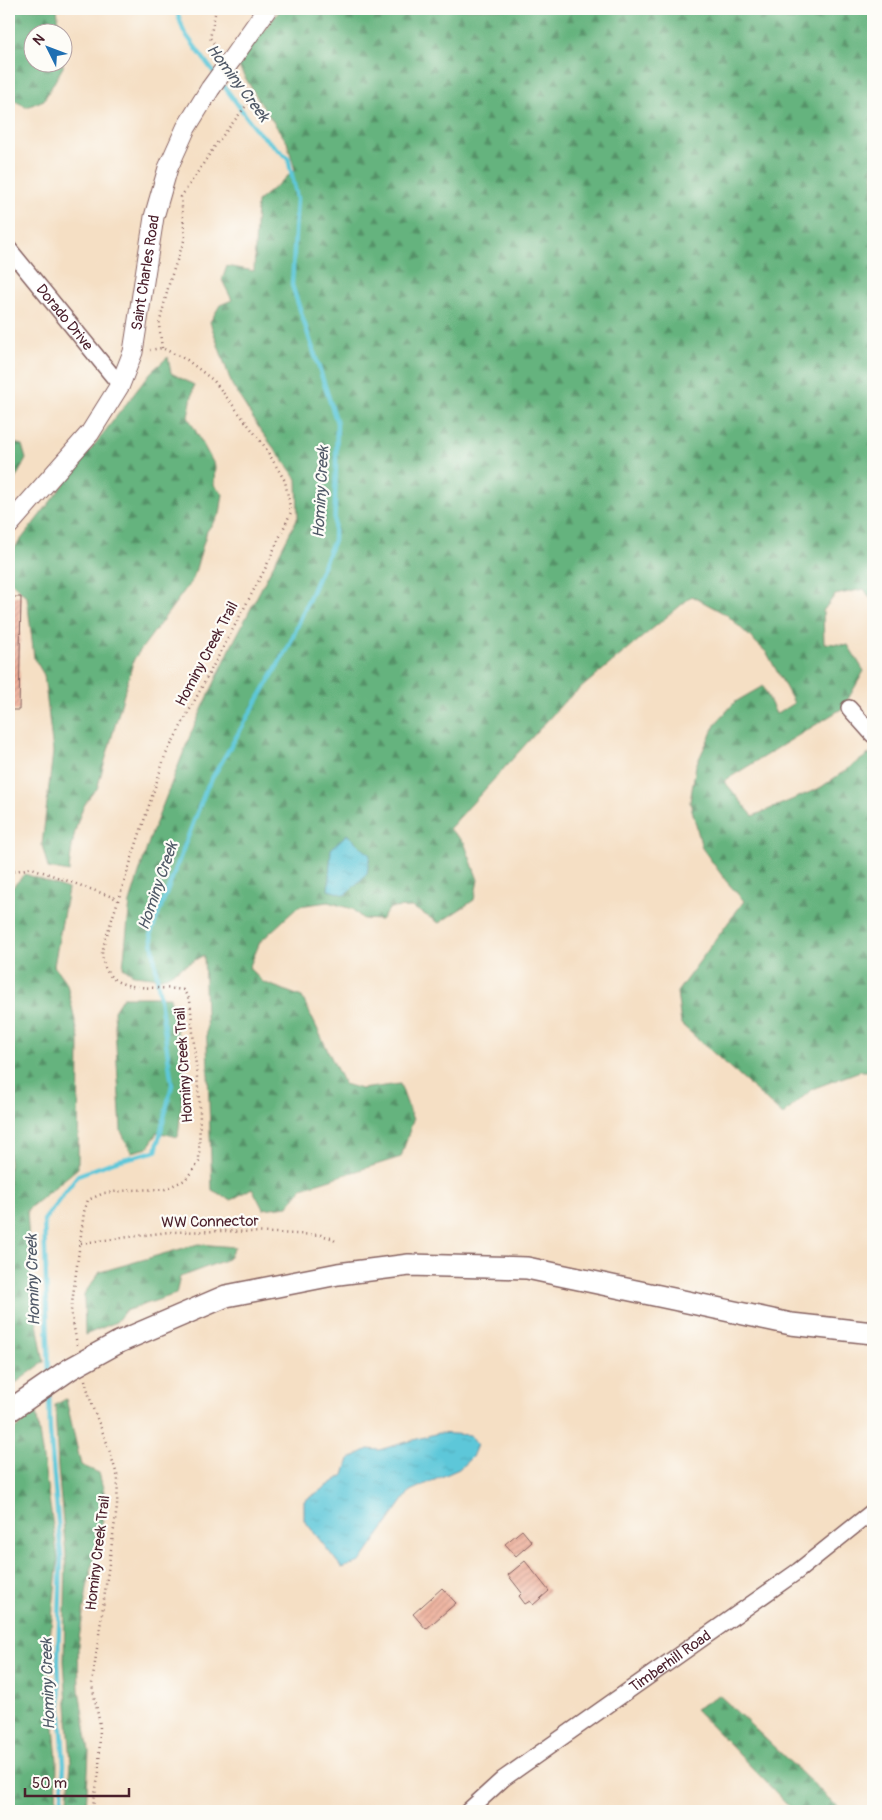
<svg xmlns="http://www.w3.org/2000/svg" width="882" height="1820" font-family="Pangolin,sans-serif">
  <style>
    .forest { fill: url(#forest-firs); stroke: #586954 }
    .water { fill: url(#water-ripples); stroke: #547382 }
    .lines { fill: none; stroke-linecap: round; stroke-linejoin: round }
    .stream { stroke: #5dc7d9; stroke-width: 4.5 }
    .building { fill: url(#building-hatch) }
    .minor-casing { stroke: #866261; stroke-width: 18 }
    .tertiary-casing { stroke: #866261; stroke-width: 21 }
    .secondary-casing { stroke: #866261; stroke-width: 24 }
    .path { stroke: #866261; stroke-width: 2.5; stroke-dasharray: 1 4; stroke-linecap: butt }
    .minor { stroke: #fff; stroke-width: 15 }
    .tertiary { stroke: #fff; stroke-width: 19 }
    .secondary { stroke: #fff; stroke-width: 21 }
    .tertiary-bridge-casing { stroke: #866261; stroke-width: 21; stroke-linecap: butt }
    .secondary-bridge-casing { stroke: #866261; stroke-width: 24; stroke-linecap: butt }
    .tertiary-bridge { stroke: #fff; stroke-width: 19 }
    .secondary-bridge { stroke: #fff; stroke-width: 21 }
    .labels { text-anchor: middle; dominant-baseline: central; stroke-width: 4.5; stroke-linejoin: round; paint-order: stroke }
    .street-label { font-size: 15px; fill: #4a1f2b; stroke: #fdfcf7 }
    .water-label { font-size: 16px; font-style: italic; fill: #515a68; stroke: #fdfcf7 }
  </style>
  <defs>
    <pattern id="forest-firs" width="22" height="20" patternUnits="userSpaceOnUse" patternTransform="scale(1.25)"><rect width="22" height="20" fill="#65b37e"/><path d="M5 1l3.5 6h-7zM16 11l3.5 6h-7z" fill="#559167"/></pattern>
    <pattern id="water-ripples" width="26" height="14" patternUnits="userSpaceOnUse" patternTransform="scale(1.25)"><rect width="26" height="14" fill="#5dc7d9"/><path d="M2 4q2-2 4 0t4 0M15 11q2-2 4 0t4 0" fill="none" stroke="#52aaba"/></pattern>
    <pattern id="building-hatch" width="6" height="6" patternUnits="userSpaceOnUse" patternTransform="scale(1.25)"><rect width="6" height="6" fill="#edac96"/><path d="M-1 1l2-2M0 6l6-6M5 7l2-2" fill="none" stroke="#c28b7b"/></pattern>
  </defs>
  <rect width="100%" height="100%" fill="#fdfcf7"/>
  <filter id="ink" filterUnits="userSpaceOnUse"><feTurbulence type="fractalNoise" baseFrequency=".02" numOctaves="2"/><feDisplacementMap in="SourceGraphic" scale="10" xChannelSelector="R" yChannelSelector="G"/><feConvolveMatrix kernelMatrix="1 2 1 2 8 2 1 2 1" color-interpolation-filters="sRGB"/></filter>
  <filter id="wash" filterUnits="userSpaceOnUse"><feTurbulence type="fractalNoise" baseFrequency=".0096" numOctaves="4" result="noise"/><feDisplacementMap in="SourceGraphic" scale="20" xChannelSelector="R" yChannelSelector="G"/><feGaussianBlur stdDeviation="1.12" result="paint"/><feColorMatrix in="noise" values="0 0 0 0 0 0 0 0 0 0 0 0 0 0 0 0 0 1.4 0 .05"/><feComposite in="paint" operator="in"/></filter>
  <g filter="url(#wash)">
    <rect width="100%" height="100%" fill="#f5dfc4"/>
    <!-- forest -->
    <g class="forest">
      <polygon points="9,9 57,9 60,32 32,32 32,62 62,62 63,59 63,67 44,100 27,107 9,98"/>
      <polygon points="281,9 873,9 873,602 864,589 835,595 823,611 824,643 848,645 864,671 843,708 724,781 753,816 820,788 869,754 873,758 873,1071 860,1071 812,1089 783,1115 681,1024 677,992 744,901 726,881 702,848 690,802 696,765 716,723 735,702 763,686 776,714 794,703 767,653 727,615 692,596 564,702 449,829 464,842 478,880 474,900 439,923 412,907 390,908 381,920 363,919 352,909 328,902 299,906 260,942 249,968 263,982 302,997 344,1084 361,1089 400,1084 413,1120 401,1157 302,1188 288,1206 263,1209 252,1188 231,1200 212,1190 204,955 162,978 134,975 123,967 130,902 150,838 191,733 232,645 298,517 297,479 261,431 232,385 210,322 220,305 232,300 222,280 227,266 254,271 257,202 295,170 287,142 261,104 237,64"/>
      <path d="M168 357 171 373 194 385 188 417 215 466 214 485 223 494 220 514 207 531 193 579 134 659 97 789C77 805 71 847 69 872L48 868 42 845 53 752 44 675 34 658 27 597 9 580V555L151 372Z"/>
      <polygon points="9,442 22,445 26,459 13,483 9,482"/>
      <polygon points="25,874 68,889 54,966 67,984 79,1039 78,1168 27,1210 32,1296 44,1362 9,1388 9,891"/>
      <polygon points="123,997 170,997 185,1071 178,1137 157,1132 148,1148 131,1152 121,1131 114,1011"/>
      <polygon points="198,1244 235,1247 228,1259 180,1277 176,1294 125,1311 116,1322 85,1335 84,1294 100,1272"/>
      <polygon points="66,1399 81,1465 99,1473 107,1503 87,1588 78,1645 79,1690 89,1752 86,1811 67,1811 71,1763 64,1661 66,1554 58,1468 55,1405"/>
      <polygon points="36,1412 58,1559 48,1658 57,1761 56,1811 9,1811 9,1500 11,1498 9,1491 9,1434"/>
      <polygon points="719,1695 842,1811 794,1811 695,1709"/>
    </g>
    <!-- water -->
    <g class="water">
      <polygon points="347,834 370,855 367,874 345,895 328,890 331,849"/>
      <polygon points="438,1433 470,1435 477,1445 472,1457 459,1469 410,1491 360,1562 342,1568 304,1520 304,1501 344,1475 349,1459 368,1449 379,1450"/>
    </g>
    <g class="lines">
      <!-- stream -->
      <g class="stream">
        <polyline points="176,9 184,32 215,74"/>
        <polyline points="49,1375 44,1220 78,1175 116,1161 156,1151 172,1085 151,933 207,787 288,648 334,540 337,423 292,285 297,198 288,158 257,131 221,82"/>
        <polyline points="49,1390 50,1431 61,1556 58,1663 64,1765 61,1811"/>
      </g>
    </g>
    <g id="blocks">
      <!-- building -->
      <g class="building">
        <polygon points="9,597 21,597 19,710 9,710"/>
        <polygon points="522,1530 532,1542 516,1556 505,1544"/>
        <polygon points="525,1561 549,1591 533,1605 530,1601 525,1604 519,1596 522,1593 508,1575"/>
        <polygon points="442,1588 456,1603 426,1629 413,1614"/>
      </g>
    </g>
  </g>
  <g filter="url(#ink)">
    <use href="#blocks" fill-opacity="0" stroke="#866261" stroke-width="1"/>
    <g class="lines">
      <defs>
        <g id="minor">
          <path id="s1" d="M9 249 120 385"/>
          <polyline points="849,708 873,735"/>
          <path id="s2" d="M468 1811 503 1779 798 1571 873 1511"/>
        </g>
        <g id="tertiary">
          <polyline points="231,60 267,9"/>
          <path id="s3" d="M9 525 90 433 120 385 133 352 154 217 168 168 186 128 210 89"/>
        </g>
        <polyline id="secondary" points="119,1342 226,1296 338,1274 409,1265 527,1268 791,1324 873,1333"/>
      </defs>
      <!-- minor casing -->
      <use href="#minor" class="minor-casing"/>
      <!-- tertiary casing -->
      <use href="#tertiary" class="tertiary-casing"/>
      <!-- secondary casing -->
      <use href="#secondary" class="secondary-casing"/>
      <!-- path -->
      <g class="path">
        <polyline points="216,9 210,38 219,51"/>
        <polyline points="162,348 159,325 170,280 185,238 181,197 217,143 249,102 250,93 237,76"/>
        <polyline points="9,872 32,868 118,899"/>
        <polyline points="81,1243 169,1232 226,1231 321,1235 331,1238 338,1243"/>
        <path d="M77 1345 71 1311 84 1212 88 1200 104 1193 131 1190 165 1189 185 1180 199 1162 200 1110 190 1000 183 990C151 984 102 998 102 950L165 756 265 569 291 512 285 481 263 444 214 381 187 360 162 348 150 350"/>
        <polyline points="85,1380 92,1406 107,1443 118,1478 117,1507 92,1684 100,1725 99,1772 92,1811"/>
      </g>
      <!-- minor -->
      <use href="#minor" class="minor"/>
      <!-- tertiary -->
      <use href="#tertiary" class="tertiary"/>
      <!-- secondary -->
      <use href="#secondary" class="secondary"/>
      <defs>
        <polyline id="tertiary-bridge" points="210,89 231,60"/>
        <polyline id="secondary-bridge" points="9,1411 70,1369 119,1342"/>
      </defs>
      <!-- tertiary-bridge casing -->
      <use href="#tertiary-bridge" class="tertiary-bridge-casing"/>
      <!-- secondary-bridge casing -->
      <use href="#secondary-bridge" class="secondary-bridge-casing"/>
      <!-- tertiary-bridge -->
      <use href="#tertiary-bridge" class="tertiary-bridge"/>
      <!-- secondary-bridge -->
      <use href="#secondary-bridge" class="secondary-bridge"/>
    </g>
  </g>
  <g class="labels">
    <!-- street labels -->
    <g class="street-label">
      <text stroke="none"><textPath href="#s3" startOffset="295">Saint Charles Road</textPath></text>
      <text stroke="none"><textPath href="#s1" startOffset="88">Dorado Drive</textPath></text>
      <text transform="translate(207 654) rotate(-62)">Hominy Creek Trail</text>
      <text transform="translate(184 1065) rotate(-94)">Hominy Creek Trail</text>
      <text transform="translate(210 1222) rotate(-1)">WW Connector</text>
      <text transform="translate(98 1553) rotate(-83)">Hominy Creek Trail</text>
      <text stroke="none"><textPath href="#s2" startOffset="252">Timberhill Road</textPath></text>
    </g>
    <!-- water labels -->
    <g class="water-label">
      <text transform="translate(238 83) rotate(53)">Hominy Creek</text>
      <text transform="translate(321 492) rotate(-87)">Hominy Creek</text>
      <text transform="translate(158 886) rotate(-71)">Hominy Creek</text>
      <text transform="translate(33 1280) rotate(-92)">Hominy Creek</text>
      <text transform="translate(48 1684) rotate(-92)">Hominy Creek</text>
    </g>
  </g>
  <!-- margin -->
  <rect width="882" height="1820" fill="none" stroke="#fdfcf7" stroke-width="30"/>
  <!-- north arrow -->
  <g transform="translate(48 48) rotate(312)"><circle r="24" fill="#fdfcf7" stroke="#b5a4a5"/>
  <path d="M0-4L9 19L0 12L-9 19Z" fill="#1f6fb2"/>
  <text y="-8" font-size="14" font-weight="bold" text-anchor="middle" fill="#4a1f2b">N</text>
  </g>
  <!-- scale -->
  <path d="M25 1788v8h104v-8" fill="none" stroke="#4a1f2b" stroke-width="2.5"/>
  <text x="32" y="1788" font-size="15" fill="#4a1f2b" stroke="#fdfcf7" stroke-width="4" paint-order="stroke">50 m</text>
</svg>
